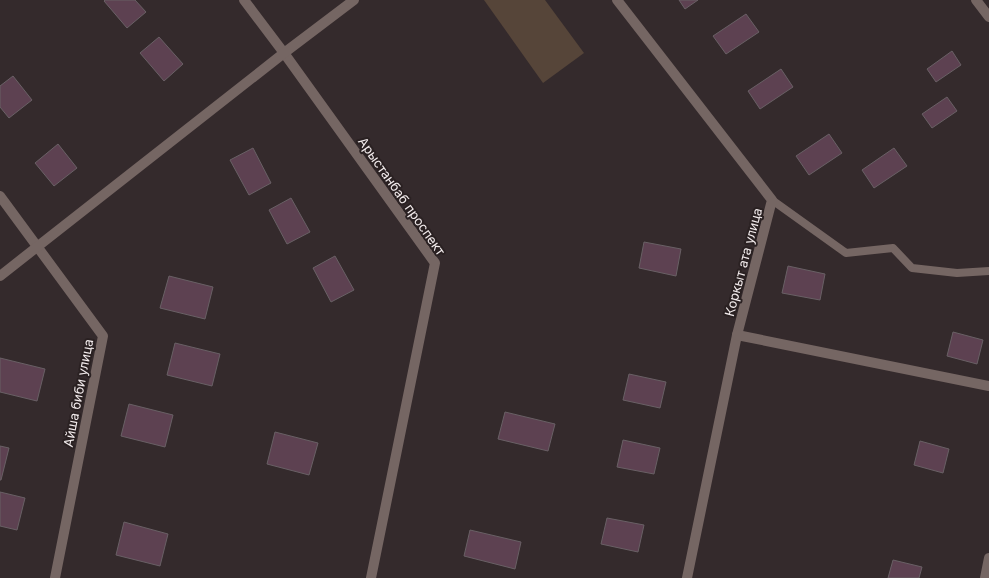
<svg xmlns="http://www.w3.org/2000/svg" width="989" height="578" font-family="Inter,sans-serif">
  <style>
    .green { fill: #564539 }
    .building { fill: #5d4151; stroke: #696065 }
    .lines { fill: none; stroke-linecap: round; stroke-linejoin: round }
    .lane { stroke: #756663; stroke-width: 8 }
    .street { stroke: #756663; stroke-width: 10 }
    .labels { text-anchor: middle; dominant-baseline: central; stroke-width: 4; stroke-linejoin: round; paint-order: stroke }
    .street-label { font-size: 13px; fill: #f3eced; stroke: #2a2122 }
  </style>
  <rect width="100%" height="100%" fill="#342a2c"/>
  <!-- green -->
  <polygon class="green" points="484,0 545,0 584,53 543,83"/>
  <!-- building -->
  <g class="building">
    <polygon points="105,0 135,0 146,12 127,28 104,1"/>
    <polygon points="679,0 698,0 685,9"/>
    <polygon points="746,14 759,32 726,54 713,36"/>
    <polygon points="159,37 183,64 164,81 140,53"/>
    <polygon points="952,51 961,65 936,82 927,69"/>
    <polygon points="781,69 793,87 760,109 748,91"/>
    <polygon points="13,76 32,100 9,118 0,107 0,86"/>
    <polygon points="947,97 957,111 932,128 922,114"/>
    <polygon points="829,134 842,153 809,175 796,156"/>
    <polygon points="58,144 77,168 54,186 35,163"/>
    <polygon points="253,148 271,183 249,195 230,160"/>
    <polygon points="894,148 907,166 874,188 862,170"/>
    <polygon points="291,198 310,232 287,244 269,210"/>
    <polygon points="644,242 681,249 676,276 639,268"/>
    <polygon points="335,256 354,290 331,302 313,268"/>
    <polygon points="788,266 825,274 820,300 782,293"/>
    <polygon points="169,276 213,287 205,319 160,308"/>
    <polygon points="953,332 983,340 977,364 947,356"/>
    <polygon points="175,343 220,354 212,386 167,375"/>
    <polygon points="0,358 45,369 37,401 0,392"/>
    <polygon points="629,374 666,382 660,408 623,400"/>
    <polygon points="129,404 173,415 165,447 121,436"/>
    <polygon points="505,412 555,424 548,451 498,439"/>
    <polygon points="275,432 318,443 309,475 267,464"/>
    <polygon points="623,440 660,448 654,474 617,467"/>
    <polygon points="920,441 949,449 943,473 914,465"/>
    <polygon points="0,446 9,448 1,480 0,480"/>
    <polygon points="0,492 25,498 17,530 0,526"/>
    <polygon points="607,518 644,525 638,552 601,544"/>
    <polygon points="124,522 168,534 160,566 116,555"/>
    <polygon points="470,530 521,542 515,569 464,556"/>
    <polygon points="893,560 922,567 919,578 888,578"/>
  </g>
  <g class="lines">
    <!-- lane -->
    <polyline class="lane" points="772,200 846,253 893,248 912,268 957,273 989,271"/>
    <!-- street -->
    <g class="street">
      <polyline points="244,0 284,53 435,263 371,578"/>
      <polyline points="617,0 772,200 737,335 687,578"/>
      <polyline points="976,0 989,17"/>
      <polyline points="0,196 103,336 55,578"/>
      <polyline points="0,276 284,53 354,0"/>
      <polyline points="737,335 989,386"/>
      <polyline points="985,578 989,558"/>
    </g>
  </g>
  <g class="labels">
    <!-- street labels -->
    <g class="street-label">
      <text transform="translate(402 196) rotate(55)">Арыстанбаб проспект</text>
      <text transform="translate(743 262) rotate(-75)">Коркыт ата улица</text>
      <text transform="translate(78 393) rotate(-79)">Айша биби улица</text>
    </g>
  </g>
</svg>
